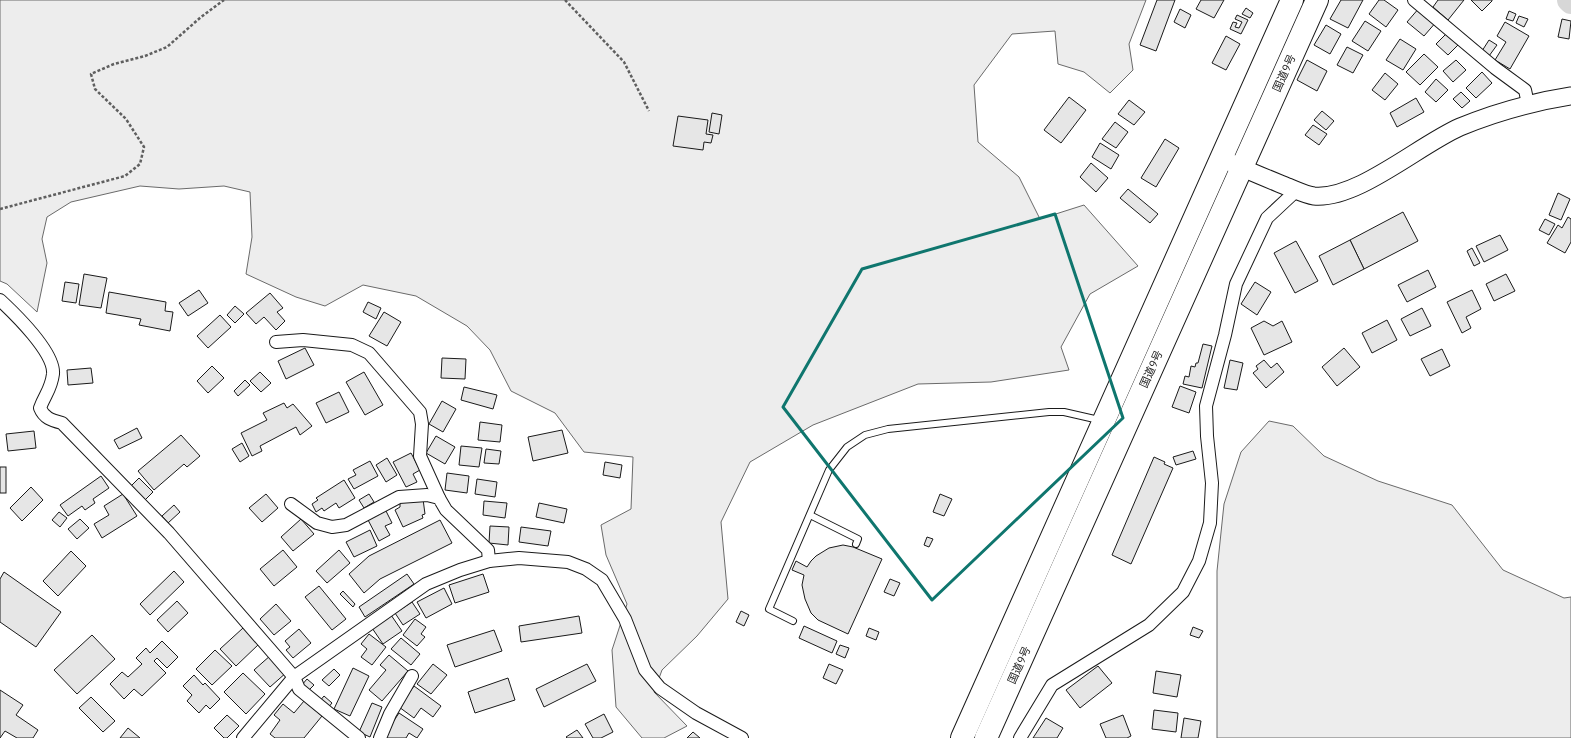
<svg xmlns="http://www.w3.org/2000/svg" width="1571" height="738" font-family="'IBM Plex Sans','Noto Sans JP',sans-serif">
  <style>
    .green { fill: #ededed; stroke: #6a6a6a }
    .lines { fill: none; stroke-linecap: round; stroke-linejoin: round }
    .river { stroke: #d7d7d7; stroke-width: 24 }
    .building { fill: #e6e6e6; stroke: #1a1a1a }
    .lane-casing { stroke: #1a1a1a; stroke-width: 8 }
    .street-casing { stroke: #1a1a1a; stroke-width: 14 }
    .secondary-casing { stroke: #1a1a1a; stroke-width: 19 }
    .highway-casing { stroke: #1a1a1a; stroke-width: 24 }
    .path { stroke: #5f5f5f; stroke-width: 2.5; stroke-dasharray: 3 2; stroke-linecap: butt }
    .lane { stroke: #fff; stroke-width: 6 }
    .street { stroke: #fff; stroke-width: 12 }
    .secondary { stroke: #fff; stroke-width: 17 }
    .highway { stroke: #fff; stroke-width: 22 }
    .marked { fill: none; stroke: #0f766e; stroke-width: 3; stroke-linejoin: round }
    .labels { text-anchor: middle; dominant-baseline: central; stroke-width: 3; stroke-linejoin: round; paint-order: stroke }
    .street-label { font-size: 11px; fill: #1a1a1a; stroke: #fff }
  </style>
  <rect width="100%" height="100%" fill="#fff"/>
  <!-- green -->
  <g class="green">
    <polygon points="0,0 1146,0 1129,44 1133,70 1110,93 1084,72 1058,64 1055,31 1012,34 974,85 978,142 1019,177 1040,219 1084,205 1138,266 1090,294 1061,347 1069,370 991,382 918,384 813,425 750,462 721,522 728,599 697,636 662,670 654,692 687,726 664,738 642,738 616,707 612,650 627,604 606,555 601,525 631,509 633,457 584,452 555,413 511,391 490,350 467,326 416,296 363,285 325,306 296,297 246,274 252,237 250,192 224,186 179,189 140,186 71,202 47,217 42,239 47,263 37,312 7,284 0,281"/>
    <polygon points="1269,421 1293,426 1324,456 1378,481 1452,505 1503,570 1564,598 1571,597 1571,738 1217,738 1217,571 1224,504 1241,452"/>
  </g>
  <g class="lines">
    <!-- river -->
    <polyline class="river" points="1569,0 1571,2"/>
  </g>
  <!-- building -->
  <g class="building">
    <polygon points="1157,0 1175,0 1156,51 1140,45"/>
    <polygon points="1201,0 1224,0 1214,18 1196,9"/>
    <polygon points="1341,0 1363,0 1348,28 1330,19"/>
    <polygon points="1379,0 1384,0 1398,10 1386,27 1369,14"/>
    <polygon points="1438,0 1464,0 1448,20 1433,7"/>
    <polygon points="1471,0 1492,0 1492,1 1482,11"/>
    <polygon points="1420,7 1437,21 1424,36 1407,22"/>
    <polygon points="1246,8 1253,13 1250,18 1242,14"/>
    <polygon points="1180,9 1191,15 1185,28 1174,22"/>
    <polygon points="1509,11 1516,14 1513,21 1506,19"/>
    <polygon points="1237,15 1248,20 1241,34 1230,29 1233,22 1237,23 1235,27 1239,28 1242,22 1235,19"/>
    <polygon points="1519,16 1528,19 1524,27 1516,23"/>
    <polygon points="1562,19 1571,21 1569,39 1558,37"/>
    <polygon points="1365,21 1381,31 1368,51 1352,41"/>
    <polygon points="1505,22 1529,36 1510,69 1495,60 1506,42 1497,36"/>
    <polygon points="1326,25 1341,34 1330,54 1314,45"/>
    <polygon points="1448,32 1459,44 1448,55 1436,44"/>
    <polygon points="1226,36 1240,44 1226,70 1212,63"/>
    <polygon points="1400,39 1416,49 1403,70 1386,60"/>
    <polygon points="1489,40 1497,45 1489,56 1482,51"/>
    <polygon points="1347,47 1363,55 1353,73 1337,65"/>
    <polygon points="1424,54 1438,67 1420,85 1406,72"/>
    <polygon points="1307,60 1327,71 1317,91 1297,80"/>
    <polygon points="1456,60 1466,70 1453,82 1443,71"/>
    <polygon points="1482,72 1492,83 1476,98 1466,88"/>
    <polygon points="1385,73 1398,84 1385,100 1372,90"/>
    <polygon points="1436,79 1448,90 1436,102 1425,92"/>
    <polygon points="1461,92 1470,101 1462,108 1453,99"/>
    <polygon points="1069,97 1086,110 1061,143 1044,130"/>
    <polygon points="1416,98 1424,112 1397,127 1390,113"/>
    <polygon points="1129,100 1145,112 1134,125 1118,114"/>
    <polygon points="1322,111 1334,121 1326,130 1314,120"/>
    <polygon points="712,113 722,115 719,134 709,132"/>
    <polygon points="678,116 708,120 706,134 713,135 711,143 704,142 703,150 673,146"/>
    <polygon points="1115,122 1128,132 1116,148 1102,139"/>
    <polygon points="1313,125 1327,134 1319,145 1305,135"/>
    <polygon points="1165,139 1179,148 1156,187 1141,178"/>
    <polygon points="1100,143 1119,155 1111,169 1092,157"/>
    <polygon points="1091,163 1108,178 1096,192 1080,177"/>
    <polygon points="1128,189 1158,214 1150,223 1120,198"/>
    <polygon points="1558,193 1570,199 1561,220 1549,215"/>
    <polygon points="1403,212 1418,241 1364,269 1350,240"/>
    <polygon points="1568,217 1571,219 1571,242 1565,253 1547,243 1558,225 1562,228"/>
    <polygon points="1545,219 1555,224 1549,235 1539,230"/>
    <polygon points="1500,235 1508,250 1484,262 1476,246"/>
    <polygon points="1350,240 1364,269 1333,285 1319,256"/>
    <polygon points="1296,241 1318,281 1295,293 1274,253"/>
    <polygon points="1472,248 1480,263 1474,266 1467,251"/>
    <polygon points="1428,270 1436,287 1407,302 1398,285"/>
    <polygon points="84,274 107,278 101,308 79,305"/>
    <polygon points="1506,274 1515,291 1494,301 1486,284"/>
    <polygon points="65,282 79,284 76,303 62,301"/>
    <polygon points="1255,282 1271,292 1257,315 1241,304"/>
    <polygon points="199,290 208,303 188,316 179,303"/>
    <polygon points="1472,290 1481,309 1466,317 1471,328 1462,333 1447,302"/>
    <polygon points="109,292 166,302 165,311 173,312 170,331 139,325 141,319 106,313"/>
    <polygon points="270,293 283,308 277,312 285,321 276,330 264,317 256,324 246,313"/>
    <polygon points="368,302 381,308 376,319 363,312"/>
    <polygon points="235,306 244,314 235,323 227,315"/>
    <polygon points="1422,308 1431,326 1410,336 1401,319"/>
    <polygon points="384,312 401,322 387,346 369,336"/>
    <polygon points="220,315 231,327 208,348 197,336"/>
    <polygon points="1387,320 1397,340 1372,353 1362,333"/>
    <polygon points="1264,321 1273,326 1282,321 1292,342 1264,355 1251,328"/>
    <polygon points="1203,344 1212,346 1202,388 1183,384 1185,376 1189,377 1191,366 1195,367 1196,363 1198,363"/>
    <polygon points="305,348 314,365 286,379 278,361"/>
    <polygon points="1344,348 1360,367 1337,386 1322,367"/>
    <polygon points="1442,349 1450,366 1430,376 1421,359"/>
    <polygon points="442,358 466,359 465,379 441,378"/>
    <polygon points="1230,360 1243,363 1237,390 1224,388"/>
    <polygon points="1264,360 1271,368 1277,363 1284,372 1266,388 1253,373 1258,369 1256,366"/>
    <polygon points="212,366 224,378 208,393 197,381"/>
    <polygon points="91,368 93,383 68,385 67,370"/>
    <polygon points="260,372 271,383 261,392 250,381"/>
    <polygon points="364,372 383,405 365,415 346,382"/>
    <polygon points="245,380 250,385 238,396 234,391"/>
    <polygon points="1180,386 1196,392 1189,413 1172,407"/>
    <polygon points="464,387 497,395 493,409 461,400"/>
    <polygon points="339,392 349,412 326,423 316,403"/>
    <polygon points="442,401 456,409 443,432 429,424"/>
    <polygon points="284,403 287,408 293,404 312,426 300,435 296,427 260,446 262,451 252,456 241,433 267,420 263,413"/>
    <polygon points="480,422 502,425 500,442 478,440"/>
    <polygon points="137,428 142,438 119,449 114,440"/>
    <polygon points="562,430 568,453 533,461 528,437"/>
    <polygon points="34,431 36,448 8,451 6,434"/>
    <polygon points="181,435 200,456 187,467 184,464 154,490 138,471"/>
    <polygon points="436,436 455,447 445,464 426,453"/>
    <polygon points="242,443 249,456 240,462 232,449"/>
    <polygon points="461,446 482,448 479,467 459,465"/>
    <polygon points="486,449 501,451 499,464 484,463"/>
    <polygon points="1193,451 1196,459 1176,465 1173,457"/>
    <polygon points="411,453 420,470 413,474 417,482 406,487 393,462"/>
    <polygon points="1154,457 1165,462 1164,464 1173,468 1131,564 1112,555"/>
    <polygon points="387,458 397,475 386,482 376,465"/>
    <polygon points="370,461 378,476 354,489 348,479 356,475 353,470"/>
    <polygon points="605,462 622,465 620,478 603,475"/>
    <rect x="0" y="467" width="6" height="26"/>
    <polygon points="447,473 469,476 467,493 445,490"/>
    <polygon points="101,476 109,488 93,499 95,503 85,510 82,506 68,516 60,505"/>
    <polygon points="139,478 153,492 145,500 131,486"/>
    <polygon points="477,479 497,482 495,497 475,494"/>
    <polygon points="344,480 355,498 339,508 336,503 324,511 322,508 316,512 312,504 318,500 316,498"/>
    <polygon points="31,487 43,500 22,521 10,508"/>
    <polygon points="123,494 137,516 102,538 94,524 109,515 104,506"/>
    <polygon points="266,494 278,508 262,522 249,508"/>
    <polygon points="369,494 374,502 364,508 359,500"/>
    <polygon points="940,494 952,499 944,516 933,512"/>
    <polygon points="423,499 425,514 422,515 423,518 403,527 395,510 400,507 400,500"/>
    <polygon points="484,501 507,503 505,518 483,515"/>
    <polygon points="539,503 567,509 564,523 536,517"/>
    <polygon points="174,505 180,512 168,523 162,516"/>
    <polygon points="385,509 392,523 385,526 390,535 379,541 367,518"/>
    <polygon points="59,512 67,518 60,527 52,520"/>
    <polygon points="80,519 89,528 77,539 68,529"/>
    <polygon points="301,519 314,534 293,551 281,537"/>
    <polygon points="440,520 452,543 380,579 364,593 349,574 369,556"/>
    <polygon points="490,526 509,527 508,545 489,543"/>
    <polygon points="521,527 551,531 548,546 519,542"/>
    <polygon points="370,530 377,546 354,557 346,542"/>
    <polygon points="927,537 933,539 929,547 924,545"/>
    <polygon points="843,545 853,547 882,559 848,634 818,620 811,613 805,599 802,585 804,575 792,570 796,561 807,567 811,561 816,556 829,548"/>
    <polygon points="283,550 297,567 274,586 260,569"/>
    <polygon points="339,550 350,563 327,583 316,571"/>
    <polygon points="71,551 86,566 58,596 43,581"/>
    <polygon points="174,571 184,582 150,615 140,604"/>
    <polygon points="4,572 61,612 36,647 0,622 0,579"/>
    <polygon points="407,574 414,584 365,617 359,607"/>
    <polygon points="483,574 489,592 455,603 449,585"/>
    <polygon points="890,579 900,583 894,596 884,592"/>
    <polygon points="319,586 346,619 332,630 305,597"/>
    <polygon points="444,588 452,604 426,618 417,602"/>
    <polygon points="343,591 355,604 353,607 340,594"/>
    <polygon points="177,601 188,613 168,632 157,620"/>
    <polygon points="412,602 420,614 403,625 395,613"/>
    <polygon points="276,604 291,621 274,635 260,619"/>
    <polygon points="741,611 749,615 744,626 736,622"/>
    <polygon points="391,615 402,631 383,644 372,628"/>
    <polygon points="579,616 582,633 521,642 519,626"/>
    <polygon points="415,619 426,627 421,634 425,637 417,646 403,635"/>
    <polygon points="804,626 837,641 832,653 799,638"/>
    <polygon points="1193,627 1203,631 1199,638 1190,635"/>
    <polygon points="243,628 259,644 236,666 220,649"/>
    <polygon points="869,628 879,632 876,640 866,636"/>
    <polygon points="299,629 311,643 293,658 286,650 290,647 285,641"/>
    <polygon points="494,630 502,651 455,667 447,645"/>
    <polygon points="369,634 386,647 372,665 361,657 367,649 361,644"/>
    <polygon points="92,635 115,659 77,694 54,670"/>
    <polygon points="401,638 420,654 411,665 391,649"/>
    <polygon points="162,641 178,657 167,668 157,658 154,661 166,673 142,696 134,689 124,699 110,684 122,672 128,677 142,664 136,658 146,648 150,653"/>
    <polygon points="840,645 849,648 845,658 836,654"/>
    <polygon points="215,650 232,666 212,685 196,669"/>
    <polygon points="271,655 287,672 270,687 254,670"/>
    <polygon points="389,655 408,671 382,701 369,690 386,670 380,665"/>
    <polygon points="433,664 447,675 431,694 417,684"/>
    <polygon points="587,664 596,681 544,707 536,689"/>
    <polygon points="829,664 843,670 836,684 823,678"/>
    <polygon points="1098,666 1112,683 1080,708 1066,690"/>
    <polygon points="353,668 369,676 350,716 334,709"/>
    <polygon points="334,669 340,675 329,686 322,680"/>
    <polygon points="1156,671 1181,675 1177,697 1153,693"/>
    <polygon points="243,673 265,694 246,714 224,692"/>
    <polygon points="194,675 203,685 205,683 220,699 210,709 206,705 199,713 187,701 192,695 183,686"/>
    <polygon points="508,678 515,700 475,713 468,692"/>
    <polygon points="307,679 314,685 307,692 301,686"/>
    <polygon points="414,686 441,706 433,717 421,708 414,718 399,707"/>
    <polygon points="0,690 23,705 16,715 38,730 33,738 17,738 5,731 0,738"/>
    <polygon points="324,696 332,703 327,709 319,702"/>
    <polygon points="91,697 115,721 103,732 79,708"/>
    <polygon points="304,701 322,716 304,738 275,738 270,734 280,720 274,715 283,704 294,713"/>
    <polygon points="372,703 382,707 370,737 359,732"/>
    <polygon points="1154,710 1178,713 1176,732 1152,729"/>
    <polygon points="399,713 423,729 417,738 409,733 406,738 385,738 383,737"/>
    <polygon points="604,714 613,732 601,738 593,738 585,724"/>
    <polygon points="227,715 239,726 227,738 224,738 214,728"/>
    <polygon points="1123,715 1131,736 1127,738 1106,738 1100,724"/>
    <polygon points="1046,718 1063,728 1057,738 1033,738"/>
    <polygon points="1184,718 1201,721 1198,738 1181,738"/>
    <polygon points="128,728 140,738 120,738"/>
    <polygon points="577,730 583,738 567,738 566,737"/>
    <polygon points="693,732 700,738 687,738"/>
  </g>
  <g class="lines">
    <defs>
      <g id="lane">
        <polyline points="810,515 858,539 856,544"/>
        <polyline points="793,621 769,609 829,470 847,447 865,435 888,429 1049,412 1064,412 1099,420"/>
      </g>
      <g id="street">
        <polyline points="1414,0 1495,68 1525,90 1528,104"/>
        <path d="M0 300C15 314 55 353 53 374 51 390 45 394 40 408 44 418 51 420 62 423L169 533 294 677 299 689 359 738"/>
        <polyline points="276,342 303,340 352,345 369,353 420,412 422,424 420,456 439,498"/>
        <polyline points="291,504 317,523 332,527 346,525 399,497 427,495 439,498 446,510 488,550 489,561"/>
        <polyline points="243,738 294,677 426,584 460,570 489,561 519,558 568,562 586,569 602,580 625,619 645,670 660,688 696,713 742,738"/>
        <polyline points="380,738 390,714 412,676"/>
        <polyline points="1020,738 1052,685 1149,625 1183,592 1199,561 1210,523 1212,483 1207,436 1206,406 1225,335 1236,284 1267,218 1297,190"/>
      </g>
      <path id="secondary" d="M1221 158C1243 169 1266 178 1288 187 1296 190 1306 195 1314 196 1357 200 1419 145 1460 127 1496 112 1533 102 1571 96"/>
      <g id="highway">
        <polyline points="962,738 1292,0"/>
        <polyline points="986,738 1317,0"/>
      </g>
    </defs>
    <!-- lane casing -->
    <use href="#lane" class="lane-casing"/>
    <!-- street casing -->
    <use href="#street" class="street-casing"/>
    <!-- secondary casing -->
    <use href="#secondary" class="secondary-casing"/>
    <!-- highway casing -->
    <use href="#highway" class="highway-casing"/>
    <!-- path -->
    <g class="path">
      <polyline points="565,0 624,62 649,111"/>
      <polyline points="0,209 125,176 140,164 144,147 126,119 95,89 91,74 114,64 145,56 167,47 201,17 224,0"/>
    </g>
    <!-- lane -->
    <use href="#lane" class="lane"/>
    <!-- street -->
    <use href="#street" class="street"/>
    <!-- secondary -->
    <use href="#secondary" class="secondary"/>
    <!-- highway -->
    <use href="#highway" class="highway"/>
  </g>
  <!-- marked area -->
  <path class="marked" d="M1055 214 1123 418 932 600 783 407 862 269Z"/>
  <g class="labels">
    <!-- street labels -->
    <g class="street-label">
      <text transform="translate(1284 73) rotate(-66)">国道9号</text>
      <text transform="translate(1151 369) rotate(-66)">国道9号</text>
      <text transform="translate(1019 665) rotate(-66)">国道9号</text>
    </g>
  </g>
</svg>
